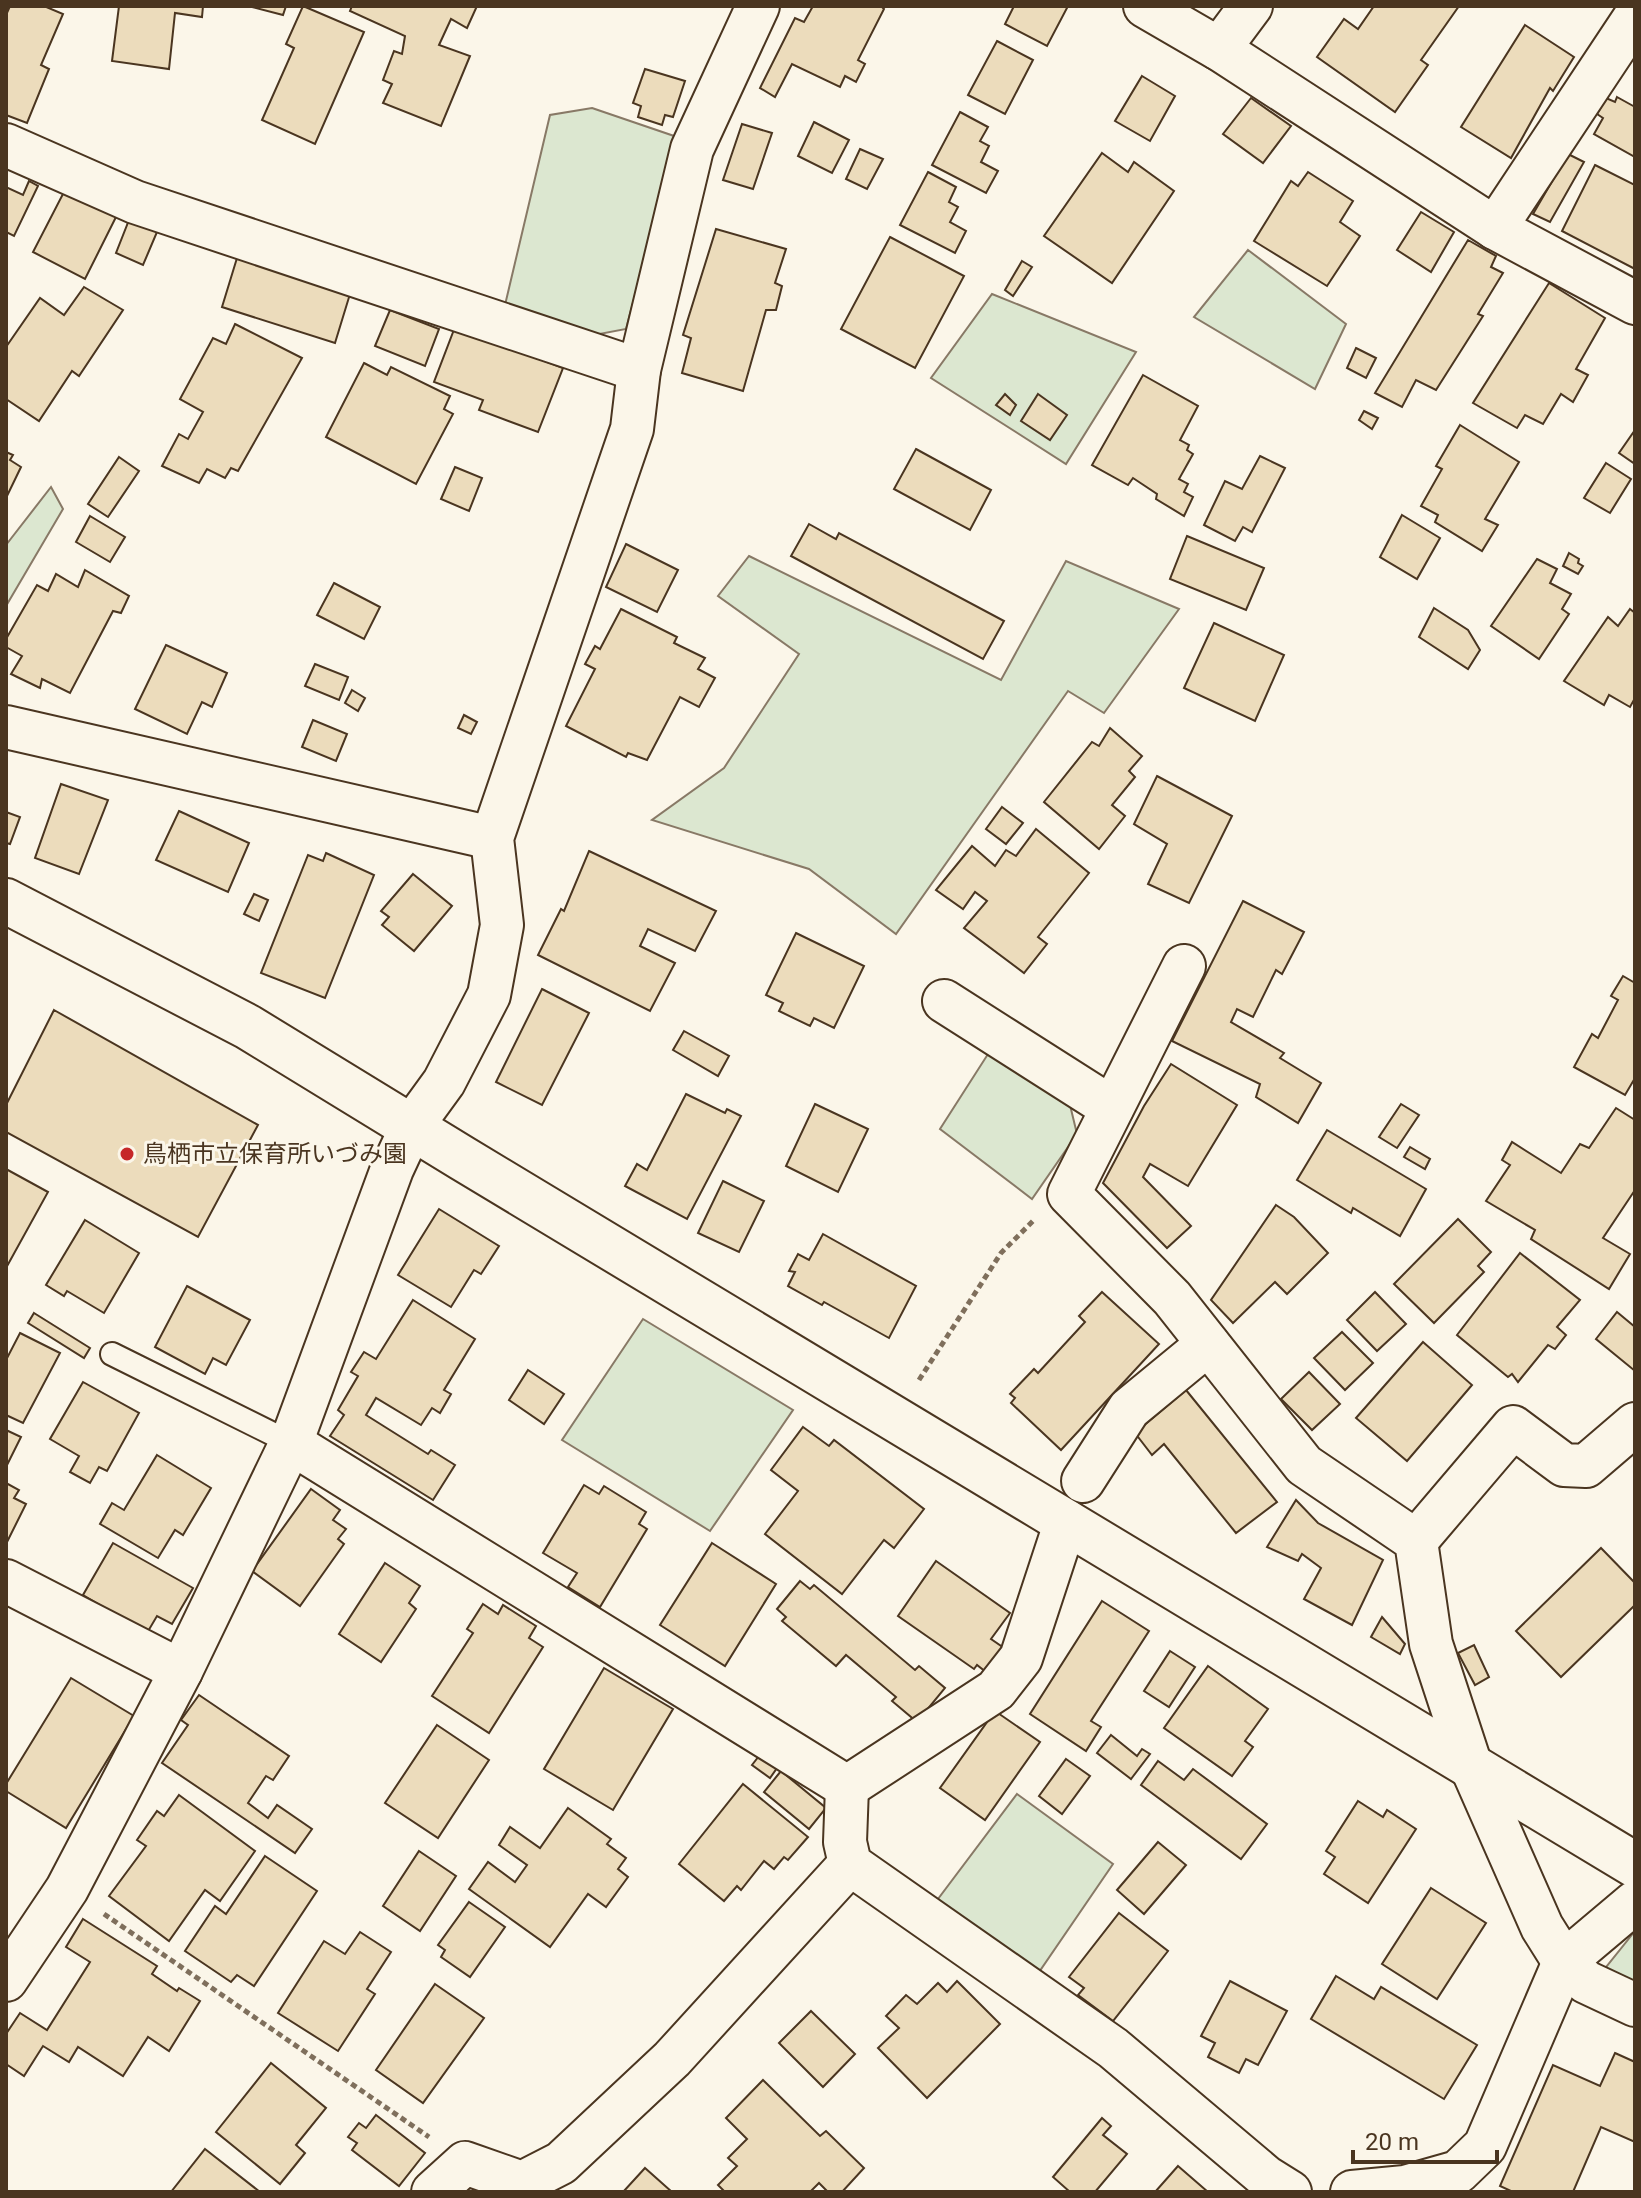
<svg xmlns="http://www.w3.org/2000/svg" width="1641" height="2198" font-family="Roboto,'Noto Sans JP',sans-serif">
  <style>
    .green { fill: #dce7d0; stroke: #887966; stroke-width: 2 }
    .building { fill: #ecdcbc; stroke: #4a3520; stroke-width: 2 }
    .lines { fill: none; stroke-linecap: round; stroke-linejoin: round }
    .lane-casing { stroke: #4a3520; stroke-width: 26 }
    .street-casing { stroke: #4a3520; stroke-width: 46 }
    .secondary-casing { stroke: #4a3520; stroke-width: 48 }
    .path { stroke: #7f6f5c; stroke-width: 5; stroke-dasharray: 6 4; stroke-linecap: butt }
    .lane { stroke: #fbf6e9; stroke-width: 22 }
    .street { stroke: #fbf6e9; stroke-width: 42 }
    .secondary { stroke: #fbf6e9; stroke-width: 44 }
    .poi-dot { fill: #c62828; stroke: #fbf6e9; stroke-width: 3 }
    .labels { text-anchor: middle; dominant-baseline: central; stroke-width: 6; stroke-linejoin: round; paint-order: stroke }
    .poi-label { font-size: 24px; fill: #4a3520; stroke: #fbf6e9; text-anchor: start }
  </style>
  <rect width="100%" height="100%" fill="#fbf6e9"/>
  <!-- green -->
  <g class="green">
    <polygon points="592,108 677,137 626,329 589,336 505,305 550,115"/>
    <polygon points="1248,250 1346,324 1315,389 1194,317"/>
    <polygon points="992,294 1136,352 1066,464 931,378"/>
    <polygon points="51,487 63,509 6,606 6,545"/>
    <polygon points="749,556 1001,680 1066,561 1179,609 1104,713 1068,691 896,934 809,869 652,820 724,768 799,654 718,596"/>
    <polygon points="988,1054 1070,1105 1077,1134 1032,1199 940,1129"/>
    <polygon points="643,1319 793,1410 710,1531 562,1440"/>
    <polygon points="1017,1794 1113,1864 1037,1975 935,1903"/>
    <polygon points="1635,1931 1635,1986 1603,1971"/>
  </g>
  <!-- building -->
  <g class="building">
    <polygon points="10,6 44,6 63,14 41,65 49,69 27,123 6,115 6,15"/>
    <polygon points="119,6 203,6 202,17 175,13 169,69 112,61"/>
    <polygon points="248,6 286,6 283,15"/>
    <polygon points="303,6 364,32 315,144 262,120 294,48 286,44"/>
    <polygon points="352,6 477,6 467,28 451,19 439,45 470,56 441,126 383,103 392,84 383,80 394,51 402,54 405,36 350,11"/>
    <polygon points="813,6 881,6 884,9 858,60 865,64 856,82 845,76 840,87 792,64 775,97 760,88 795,18 804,22"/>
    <polygon points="1014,6 1068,6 1047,46 1005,24"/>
    <polygon points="1374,6 1459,6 1421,60 1428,65 1395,112 1317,57 1344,19 1358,29"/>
    <polygon points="1525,25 1574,57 1553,91 1550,88 1511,158 1461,127"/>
    <polygon points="997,41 1033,60 1005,114 968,95"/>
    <polygon points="645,69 685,81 673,117 665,115 662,125 638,117 641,106 633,103"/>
    <polygon points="1142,76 1175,96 1150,141 1115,121"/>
    <polygon points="1617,97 1635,107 1635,157 1594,134 1603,118 1597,114 1606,98 1615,102"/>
    <polygon points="1251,98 1291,126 1263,163 1223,134"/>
    <polygon points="960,112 988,127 980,141 989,146 981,162 998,171 986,193 932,165"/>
    <polygon points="814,122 849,140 832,173 798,156"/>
    <polygon points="742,124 772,133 753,189 723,180"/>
    <polygon points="860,149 883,159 867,189 846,179"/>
    <polygon points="1102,153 1128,172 1134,162 1174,191 1112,283 1044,236"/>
    <polygon points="1568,154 1584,162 1550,222 1533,214"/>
    <polygon points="1595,165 1635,185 1635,269 1562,231"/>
    <polygon points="928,172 956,187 949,202 958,207 950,222 966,231 955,253 900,225"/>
    <polygon points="1308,172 1353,201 1340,222 1360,236 1327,286 1254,241 1291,181 1298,186"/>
    <polygon points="29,181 38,186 14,236 6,232 6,187 23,195"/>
    <polygon points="65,190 118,213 85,279 33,252"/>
    <polygon points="1421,212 1454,232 1431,272 1397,250"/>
    <polygon points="129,220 157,232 143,265 116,253"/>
    <polygon points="716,229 786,249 775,283 782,286 776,310 766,310 743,391 682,373 691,338 683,335"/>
    <polygon points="890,237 964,276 915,368 841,329"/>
    <polygon points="1468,240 1496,256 1491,267 1503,273 1478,314 1483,316 1436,390 1416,380 1402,407 1375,393"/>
    <polygon points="237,258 350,294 335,343 222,307"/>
    <polygon points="1022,261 1032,267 1013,296 1005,290"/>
    <polygon points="1549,283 1605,318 1576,369 1588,375 1573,402 1561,394 1543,424 1525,415 1517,428 1473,403"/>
    <polygon points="84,287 123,310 79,376 72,371 39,421 6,399 6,347 40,298 64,315"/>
    <polygon points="390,310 439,329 425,366 375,346"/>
    <polygon points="235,324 302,358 238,471 231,468 225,478 207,469 199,483 162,466 179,434 188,439 203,412 180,399 213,338 226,344"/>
    <polygon points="455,327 563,368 538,432 479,410 483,400 434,382"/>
    <polygon points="1356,348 1376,358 1366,378 1347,368"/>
    <polygon points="364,363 387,375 391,367 450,396 444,409 453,414 416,484 326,437"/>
    <polygon points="1143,375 1198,406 1180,440 1189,445 1187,450 1193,454 1179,479 1188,484 1184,492 1193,497 1184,516 1156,499 1157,494 1133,478 1128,485 1092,465"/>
    <polygon points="1005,394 1016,405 1010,415 996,405"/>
    <polygon points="1038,394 1067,415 1050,440 1021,421"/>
    <polygon points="1364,411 1378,418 1372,429 1359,420"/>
    <polygon points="1460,425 1519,462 1485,519 1498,525 1482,551 1435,522 1438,515 1421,506 1442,469 1436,466"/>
    <polygon points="1635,430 1635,464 1619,453"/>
    <polygon points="916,449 991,490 970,530 894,489"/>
    <polygon points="6,452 13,455 10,460 21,467 6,498"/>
    <polygon points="1260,456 1285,468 1252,532 1243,527 1235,541 1204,525 1225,481 1242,489"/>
    <polygon points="119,457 139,471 108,517 88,504"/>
    <polygon points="1606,463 1631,479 1610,513 1584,498"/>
    <polygon points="455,467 482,478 469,511 441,499"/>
    <polygon points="1402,515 1440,538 1417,579 1380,557"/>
    <polygon points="90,516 125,537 110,562 76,542"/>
    <polygon points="809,524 836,539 839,533 1004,621 983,659 791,556"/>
    <polygon points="1187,536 1264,568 1246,610 1170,579"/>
    <polygon points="626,544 678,570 657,612 606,587"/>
    <polygon points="1569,553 1579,559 1578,563 1583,566 1578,574 1563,566"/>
    <polygon points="1537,559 1557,569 1550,583 1571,594 1562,609 1569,614 1539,659 1491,626"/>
    <polygon points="85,570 129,596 121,613 113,611 70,693 42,679 40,688 11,674 22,656 6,647 6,639 37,585 48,591 56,574 78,587"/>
    <polygon points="334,583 380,607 364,639 317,615"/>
    <polygon points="1434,608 1468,630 1480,650 1468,669 1419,637"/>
    <polygon points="621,609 677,637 674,643 705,658 698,669 715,678 699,707 680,697 647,760 628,753 626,757 566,726 595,669 585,664 595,646 600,649"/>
    <polygon points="1630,609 1635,613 1635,698 1630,707 1609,695 1604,705 1564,681 1608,617 1618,626"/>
    <polygon points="1214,623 1284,655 1255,721 1184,688"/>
    <polygon points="166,645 227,673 212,707 202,702 187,734 135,709"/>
    <polygon points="315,664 348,677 339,700 305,686"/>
    <polygon points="352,690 365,698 358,711 345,703"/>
    <polygon points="464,715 477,722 471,734 458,728"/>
    <polygon points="313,720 347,734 336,761 302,747"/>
    <polygon points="1110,728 1142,756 1129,771 1135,777 1112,805 1125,816 1099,849 1044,802 1092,742 1099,746"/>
    <polygon points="1157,776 1232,816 1189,903 1148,884 1167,844 1134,824"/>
    <polygon points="61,784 108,800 79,874 35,858"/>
    <polygon points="1002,807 1023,823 1006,844 986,829"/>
    <polygon points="179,811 249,843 228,892 156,860"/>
    <polygon points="6,812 20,817 10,844 6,843"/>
    <polygon points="1036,829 1089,873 1038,937 1047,944 1024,973 964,928 987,901 975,892 963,909 936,890 972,846 995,866 1006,850 1016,856"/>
    <polygon points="589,851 716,911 695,951 648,929 640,946 675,963 650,1011 538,955 561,909 564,911"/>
    <polygon points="326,853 374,875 325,998 261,973 308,855 323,861"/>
    <polygon points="413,874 452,906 414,951 382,925 389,917 381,911"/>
    <polygon points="254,894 268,900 259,921 244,914"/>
    <polygon points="1243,901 1304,932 1282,974 1276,970 1253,1017 1237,1009 1231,1022 1284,1053 1280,1058 1321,1083 1298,1123 1256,1097 1260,1084 1172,1041"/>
    <polygon points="796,933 864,966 834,1028 814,1018 810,1026 779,1011 783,1003 766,995"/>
    <polygon points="1623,976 1635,983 1635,1078 1625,1095 1574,1067 1592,1034 1598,1038 1618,1000 1611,996"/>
    <polygon points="542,989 589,1013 542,1105 496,1082"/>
    <polygon points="54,1010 258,1125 198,1237 6,1132 6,1105"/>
    <polygon points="684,1031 729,1056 718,1076 673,1050"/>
    <polygon points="1171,1064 1237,1105 1188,1186 1150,1164 1143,1177 1191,1226 1167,1248 1103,1183 1144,1106"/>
    <polygon points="686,1094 725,1113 727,1109 741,1116 687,1219 625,1186 637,1164 647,1170"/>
    <polygon points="815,1104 868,1129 838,1192 786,1166"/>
    <polygon points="1401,1104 1419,1115 1397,1148 1379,1137"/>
    <polygon points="1616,1108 1635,1120 1635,1190 1603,1238 1630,1254 1609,1289 1531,1239 1535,1230 1486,1201 1510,1165 1502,1160 1512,1142 1561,1173 1580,1144 1589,1148"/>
    <polygon points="1327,1130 1426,1189 1400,1236 1353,1208 1351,1213 1297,1180"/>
    <polygon points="1410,1147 1430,1159 1425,1169 1404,1157"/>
    <polygon points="6,1169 48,1192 6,1268"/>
    <polygon points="723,1181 764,1201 739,1252 698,1233"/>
    <polygon points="1276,1205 1294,1217 1328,1253 1287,1294 1275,1282 1233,1323 1211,1300"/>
    <polygon points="439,1209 499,1246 481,1274 474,1270 451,1307 398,1275"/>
    <polygon points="1458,1219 1491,1252 1478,1266 1484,1272 1434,1323 1394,1284"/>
    <polygon points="85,1220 139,1253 104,1313 67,1291 64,1296 46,1285"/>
    <polygon points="823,1234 916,1286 889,1338 824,1302 822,1305 788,1286 795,1272 789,1271 798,1254 809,1260"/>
    <polygon points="1520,1253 1580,1300 1557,1327 1566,1335 1555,1349 1548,1345 1518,1382 1512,1374 1508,1377 1457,1335"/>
    <polygon points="187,1286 250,1320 226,1365 213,1358 205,1374 155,1347"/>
    <polygon points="1102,1292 1159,1344 1061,1450 1011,1403 1015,1398 1010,1394 1034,1369 1038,1373 1085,1322 1079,1316"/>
    <polygon points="1375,1292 1406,1324 1377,1351 1347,1320"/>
    <polygon points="413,1300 475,1339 444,1390 451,1394 440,1413 432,1408 421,1425 376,1398 366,1415 428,1454 431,1450 455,1465 433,1500 330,1436 344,1415 338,1410 358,1376 351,1372 364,1352 376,1359"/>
    <polygon points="1617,1312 1635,1327 1635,1371 1596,1339"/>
    <polygon points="34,1313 90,1348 84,1358 28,1323"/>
    <polygon points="1342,1332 1373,1363 1345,1390 1314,1358"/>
    <polygon points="20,1333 60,1353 23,1423 6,1415 6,1360"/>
    <polygon points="1423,1342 1472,1385 1407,1461 1356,1418"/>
    <polygon points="528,1370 564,1394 544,1424 509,1400"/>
    <polygon points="1309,1372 1340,1404 1312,1430 1281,1399"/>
    <polygon points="83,1382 139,1413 107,1471 99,1467 90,1483 70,1472 79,1456 50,1439"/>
    <polygon points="1186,1390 1277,1502 1236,1533 1164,1444 1152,1455 1135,1433"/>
    <polygon points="803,1427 829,1446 834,1440 924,1509 894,1548 884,1540 842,1594 765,1534 798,1491 771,1470"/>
    <polygon points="6,1430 21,1437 6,1467"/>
    <polygon points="157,1455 211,1488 183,1535 175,1530 158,1558 100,1524 112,1503 124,1510"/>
    <polygon points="6,1483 19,1490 14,1498 26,1504 6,1544"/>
    <polygon points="584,1485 599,1494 604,1486 646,1512 639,1524 647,1529 600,1607 568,1587 577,1573 543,1553"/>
    <polygon points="311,1489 340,1510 333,1520 346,1529 338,1539 344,1544 300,1606 252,1571"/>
    <polygon points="1296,1500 1318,1523 1383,1560 1352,1625 1304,1599 1321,1568 1302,1554 1298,1561 1267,1547"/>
    <polygon points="113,1543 193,1588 172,1624 157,1616 147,1633 83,1595"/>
    <polygon points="712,1543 776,1584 725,1666 660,1625"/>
    <polygon points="1601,1548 1635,1583 1635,1605 1561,1677 1516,1631"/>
    <polygon points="936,1561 1010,1613 991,1639 1004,1648 986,1672 977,1665 974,1669 898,1616"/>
    <polygon points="385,1563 420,1586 409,1603 416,1609 381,1662 339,1634"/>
    <polygon points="800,1581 810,1589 814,1585 915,1670 919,1666 945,1688 917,1722 892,1701 896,1697 846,1655 836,1666 782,1621 786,1617 777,1609"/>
    <polygon points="1102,1601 1149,1631 1091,1721 1101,1727 1086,1751 1030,1714"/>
    <polygon points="483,1604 498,1614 503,1605 536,1626 529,1638 543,1647 489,1733 432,1696 473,1633 467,1629"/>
    <polygon points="1382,1617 1405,1644 1400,1654 1371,1637"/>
    <polygon points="1474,1645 1489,1677 1475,1685 1458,1653"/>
    <polygon points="1170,1651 1195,1667 1169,1707 1144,1691"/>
    <polygon points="1208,1666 1268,1709 1245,1741 1253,1747 1232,1776 1164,1728"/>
    <polygon points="604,1668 673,1709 613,1810 544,1769"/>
    <polygon points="71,1678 134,1716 66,1828 6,1791 6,1784"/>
    <polygon points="199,1695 289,1756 273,1780 266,1776 248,1803 268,1818 277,1805 312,1829 295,1853 162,1763 188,1725 181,1720"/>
    <polygon points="995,1711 1040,1742 985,1820 940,1788"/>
    <polygon points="437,1725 489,1760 438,1838 385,1803"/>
    <polygon points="1111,1735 1137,1756 1142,1749 1150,1754 1131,1779 1097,1753"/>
    <polygon points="759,1756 777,1768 770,1778 752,1765"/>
    <polygon points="1066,1759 1090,1776 1062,1814 1039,1796"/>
    <polygon points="1158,1761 1184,1780 1193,1769 1267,1824 1241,1859 1141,1785"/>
    <polygon points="781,1771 826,1808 809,1829 764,1792"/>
    <polygon points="743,1784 808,1837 788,1860 784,1857 774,1869 764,1861 741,1890 737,1886 724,1901 679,1864"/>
    <polygon points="179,1795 255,1851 220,1901 205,1890 169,1941 109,1896 146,1846 137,1840 157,1811 164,1816"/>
    <polygon points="1358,1801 1383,1817 1387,1810 1416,1829 1368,1903 1324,1874 1335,1857 1326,1851"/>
    <polygon points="568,1808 611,1839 607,1844 626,1858 618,1869 628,1877 606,1907 588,1894 550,1947 469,1889 488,1862 515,1882 527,1865 499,1845 510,1827 540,1848"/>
    <polygon points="1158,1842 1186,1865 1144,1914 1117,1890"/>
    <polygon points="419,1851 456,1876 420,1931 383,1906"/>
    <polygon points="265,1856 317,1891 254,1986 237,1975 231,1982 185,1951 215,1906 226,1914"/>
    <polygon points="1431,1888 1486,1923 1437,1999 1382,1964"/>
    <polygon points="469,1902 505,1927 470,1977 441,1957 445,1950 438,1945"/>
    <polygon points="1119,1913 1168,1951 1113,2021 1078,1995 1084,1988 1069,1977"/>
    <polygon points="83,1919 157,1966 152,1974 177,1991 179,1988 200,2001 169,2051 148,2037 123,2076 78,2047 69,2062 43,2046 24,2076 6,2064 6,2034 20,2013 47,2030 90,1962 66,1947"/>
    <polygon points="360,1932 391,1952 367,1989 375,1994 338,2051 278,2013 324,1941 345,1954"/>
    <polygon points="1336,1976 1374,1999 1381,1987 1477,2045 1444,2099 1311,2019"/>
    <polygon points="957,1981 1000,2024 927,2098 878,2048 899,2028 886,2016 906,1995 917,2004 938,1983 947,1992"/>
    <polygon points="1230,1981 1287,2011 1258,2065 1246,2059 1239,2073 1208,2057 1215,2043 1201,2036"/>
    <polygon points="435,1984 484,2018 423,2103 376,2070"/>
    <polygon points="811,2011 855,2054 823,2087 779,2043"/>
    <polygon points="1615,2053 1635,2062 1635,2142 1601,2127 1573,2192 1513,2192 1500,2186 1553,2065 1600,2086"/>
    <polygon points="271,2063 326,2108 296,2145 305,2153 280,2184 216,2132"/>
    <polygon points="763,2080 820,2136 826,2131 864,2168 842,2192 828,2192 819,2183 810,2192 725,2192 718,2185 737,2166 728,2158 747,2139 726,2118"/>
    <polygon points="376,2115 425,2153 399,2186 352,2150 357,2143 348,2137 359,2123 366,2128"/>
    <polygon points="1102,2118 1111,2126 1103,2135 1127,2154 1095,2192 1070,2192 1053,2177"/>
    <polygon points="205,2149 260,2192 171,2192"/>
    <polygon points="1178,2166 1208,2192 1155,2192"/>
    <polygon points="645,2168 672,2192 623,2192"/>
  </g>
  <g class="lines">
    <defs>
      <polyline id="lane" points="112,1354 291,1443"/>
      <g id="street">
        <polyline points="1145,6 1219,49 1495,228 1635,303"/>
        <polyline points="1219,49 1251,6"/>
        <polyline points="6,145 135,202 639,370"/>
        <polyline points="1495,228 1635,17"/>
        <polyline points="6,727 492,838"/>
        <polyline points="1184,966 1069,1194 1172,1298 1304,1465 1416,1541 1431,1644 1471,1766 1542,1927 1564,1962 1586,1982 1635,2005"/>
        <polyline points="944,1001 1112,1108"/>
        <polyline points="291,1443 847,1787"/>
        <polyline points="1083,1481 1129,1409 1208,1344"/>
        <polyline points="1416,1541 1513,1427 1564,1465 1586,1466 1635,1424"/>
        <polyline points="6,1581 181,1671"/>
        <polyline points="847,1787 845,1842 850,1864 1113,2048 1266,2177 1290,2192"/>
        <polyline points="847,1787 996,1690 1021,1658 1066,1521"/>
        <polyline points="6,1980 67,1889 181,1671 291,1443 392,1169 412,1126 444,1082 489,995 502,925 492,838 632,429 639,370 692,149 758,6"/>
        <polyline points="433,2192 465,2163 522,2183 561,2163 672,2059 850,1864"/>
        <polyline points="1352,2192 1405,2187 1458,2172 1485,2146 1564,1962 1634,1903"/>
      </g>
      <polyline id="secondary" points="6,901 248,1027 462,1158 1635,1865"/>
    </defs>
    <!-- lane casing -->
    <use href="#lane" class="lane-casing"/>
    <!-- street casing -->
    <use href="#street" class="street-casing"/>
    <!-- secondary casing -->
    <use href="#secondary" class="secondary-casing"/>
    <!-- path -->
    <g class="path">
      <polyline points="919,1380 1001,1253 1034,1220"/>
      <polyline points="104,1914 429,2137"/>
    </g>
    <!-- lane -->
    <use href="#lane" class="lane"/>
    <!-- street -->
    <use href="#street" class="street"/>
    <!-- secondary -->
    <use href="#secondary" class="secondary"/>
  </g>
  <!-- markers -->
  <circle class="poi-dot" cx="127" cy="1154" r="8"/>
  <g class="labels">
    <!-- poi labels -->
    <g class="poi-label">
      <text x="143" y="1154">鳥栖市立保育所いづみ園</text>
    </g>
  </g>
  <!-- border -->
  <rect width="1641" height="2198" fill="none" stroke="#4a3520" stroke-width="16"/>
  <!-- scale -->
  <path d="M1353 2150v12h144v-12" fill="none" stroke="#4a3520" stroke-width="4"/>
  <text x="1365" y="2150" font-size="24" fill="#4a3520" stroke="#fbf6e9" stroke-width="6" paint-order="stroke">20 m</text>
</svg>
